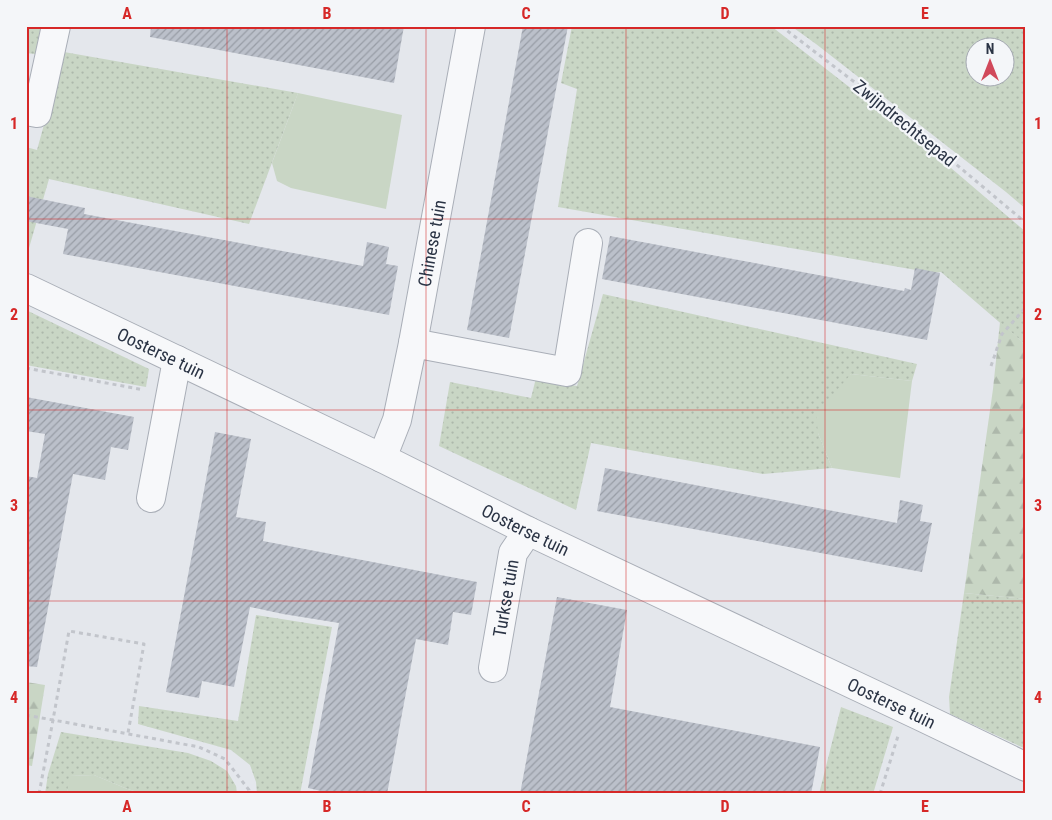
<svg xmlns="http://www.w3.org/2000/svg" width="1052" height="820" font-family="'Roboto Condensed',sans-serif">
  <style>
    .grass { fill: url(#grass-dots); fill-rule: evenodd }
    .forest { fill: url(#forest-firs) }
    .green { fill: #c9d6c5 }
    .building { fill: url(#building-hatch) }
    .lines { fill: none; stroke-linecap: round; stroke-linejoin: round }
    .minor-casing { stroke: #a9aeb7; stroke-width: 30 }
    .path { stroke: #c2c5cb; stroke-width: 3; stroke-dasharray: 4 4; stroke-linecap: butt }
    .minor { stroke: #f7f8fa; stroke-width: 28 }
    .grid { fill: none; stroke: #d62828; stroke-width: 1; stroke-opacity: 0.55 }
    .labels { text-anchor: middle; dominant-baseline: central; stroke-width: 4.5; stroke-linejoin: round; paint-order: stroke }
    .street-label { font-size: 18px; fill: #2b3445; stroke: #f4f6f9 }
    .neatline { fill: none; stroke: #d62828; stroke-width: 2 }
    .grid-label { font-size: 16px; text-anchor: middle; font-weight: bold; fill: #d62828 }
  </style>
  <defs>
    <pattern id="grass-dots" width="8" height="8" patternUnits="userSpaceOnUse" patternTransform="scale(1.25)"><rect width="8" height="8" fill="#c9d6c5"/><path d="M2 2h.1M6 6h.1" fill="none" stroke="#adb8ab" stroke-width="1.8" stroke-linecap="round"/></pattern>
    <pattern id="forest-firs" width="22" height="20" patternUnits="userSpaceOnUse" patternTransform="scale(1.25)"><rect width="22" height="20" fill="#c9d6c5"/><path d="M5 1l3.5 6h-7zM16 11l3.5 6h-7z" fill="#adb8ab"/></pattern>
    <pattern id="building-hatch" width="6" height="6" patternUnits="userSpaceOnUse" patternTransform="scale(1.25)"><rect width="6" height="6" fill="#bbc0ca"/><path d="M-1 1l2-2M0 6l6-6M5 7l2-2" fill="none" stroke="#989da6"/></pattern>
  </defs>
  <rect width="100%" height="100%" fill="#e4e7ec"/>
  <!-- grass -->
  <g class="grass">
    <polygon points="26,26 49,26 43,55 26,53"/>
    <polygon points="572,26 771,26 930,150 1026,232 1026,345 941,272 933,273 558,207 577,89 561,83"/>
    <path d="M791 26H1026V209L1006 192 816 44ZM974 48H1004V78H974Z"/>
    <polygon points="64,52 298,93 249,224 49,179 29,248 26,247 26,147 37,150"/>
    <polygon points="603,294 917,364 912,381 851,374 818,433 832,468 763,474 591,443 576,510 439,446 450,382 531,398 536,378 577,386"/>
    <polygon points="26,310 149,369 146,387 26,365"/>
    <polygon points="964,593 1026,599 1026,749 950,714 949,697"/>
    <polygon points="256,615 332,627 300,794 257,794 256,782 250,765 231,750 138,724 139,706 238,721"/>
    <polygon points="841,707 893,727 873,794 819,794"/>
    <polygon points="61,732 188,753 211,761 227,771 236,786 237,794 143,794 125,788 94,775 70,776 67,794 45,794 48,774"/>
  </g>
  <!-- forest -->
  <g class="forest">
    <polygon points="1000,322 1026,345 1026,599 964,593 993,389"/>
    <polygon points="26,682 45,685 32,766 26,765"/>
  </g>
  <!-- green -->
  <g class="green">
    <polygon points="298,93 402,115 386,209 291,188 277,181 272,163"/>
    <polygon points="851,374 912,381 900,478 832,468 818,433 816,414"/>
    <polygon points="94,775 125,788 143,794 67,794 69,776"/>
  </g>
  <!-- building -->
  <g class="building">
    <polygon points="151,26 404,26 394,83 150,37"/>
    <polygon points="523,26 568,26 509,338 467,330"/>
    <polygon points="26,196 85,208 84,214 363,266 367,242 389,247 386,264 398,266 389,315 63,254 68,229 26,221"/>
    <polygon points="610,236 904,291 905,288 911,290 915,268 940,273 927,340 602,279"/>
    <polygon points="26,397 134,417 128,450 111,447 105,480 73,474 37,667 26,666 26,476 37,478 45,434 26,431"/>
    <polygon points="215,432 251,439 236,517 266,522 263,541 477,582 471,615 453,612 448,645 416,639 387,794 334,794 308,788 339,623 283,614 250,607 234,687 202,681 199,698 166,692"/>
    <polygon points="605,468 897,523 900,500 923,505 920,521 932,523 922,572 597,511"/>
    <polygon points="557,597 627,610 610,707 820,747 811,794 520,794"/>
  </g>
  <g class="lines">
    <defs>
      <g id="minor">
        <polyline points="26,111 37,113 56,26"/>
        <path id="s1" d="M26 288 382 458 528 531 922 717 1026 767"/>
        <polyline points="413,343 567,372 588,243"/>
        <path id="s2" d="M382 458 397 420 413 343 471 26"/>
        <polyline points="151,498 177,360"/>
        <path id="s3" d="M493 668 513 553 528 531"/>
      </g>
    </defs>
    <!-- minor casing -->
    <use href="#minor" class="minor-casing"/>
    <!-- path -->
    <g class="path">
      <polyline points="781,26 895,113 1026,223"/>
      <polyline points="991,366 1002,334 1026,307"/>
      <polyline points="26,368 144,390"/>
      <polyline points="26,715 53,720 69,631 144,644 128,733"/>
      <polyline points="39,794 53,720 199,747 225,759 249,790 249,794"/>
      <polyline points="410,794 410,793 416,794"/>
      <polyline points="880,794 898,736"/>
    </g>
    <!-- minor -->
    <use href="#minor" class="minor"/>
  </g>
  <!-- grid -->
  <path class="grid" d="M227 26V794M426 26V794M626 26V794M825 26V794M26 219H1026M26 410H1026M26 601H1026"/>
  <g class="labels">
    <!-- street labels -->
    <g class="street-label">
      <text transform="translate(905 123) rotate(39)">Zwijndrechtsepad</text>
      <text stroke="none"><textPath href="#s2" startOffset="221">Chinese tuin</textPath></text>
      <text stroke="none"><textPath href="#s1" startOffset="150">Oosterse tuin</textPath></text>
      <text stroke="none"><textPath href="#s1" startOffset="555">Oosterse tuin</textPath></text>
      <text stroke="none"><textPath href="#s3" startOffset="71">Turkse tuin</textPath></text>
      <text stroke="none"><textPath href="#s1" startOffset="960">Oosterse tuin</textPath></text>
    </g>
  </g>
  <!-- border -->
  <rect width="1052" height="820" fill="none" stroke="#f4f6f9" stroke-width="55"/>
  <!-- north arrow -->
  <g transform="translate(990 62)"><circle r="24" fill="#f4f6f9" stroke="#a4a8b1"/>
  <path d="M0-4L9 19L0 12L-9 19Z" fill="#d1495b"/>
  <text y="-8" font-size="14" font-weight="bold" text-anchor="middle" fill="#2b3445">N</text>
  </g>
  <rect x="28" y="28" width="996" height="764" class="neatline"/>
  <g class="grid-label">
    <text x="127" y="19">A</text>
    <text x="327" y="19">B</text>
    <text x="526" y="19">C</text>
    <text x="725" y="19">D</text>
    <text x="925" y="19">E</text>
    <text x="14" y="129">1</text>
    <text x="1038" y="129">1</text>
    <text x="14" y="320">2</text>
    <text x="1038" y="320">2</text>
    <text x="14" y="511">3</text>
    <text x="1038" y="511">3</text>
    <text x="14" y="703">4</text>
    <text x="1038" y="703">4</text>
    <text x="127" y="812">A</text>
    <text x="327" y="812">B</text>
    <text x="526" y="812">C</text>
    <text x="725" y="812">D</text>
    <text x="925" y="812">E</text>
  </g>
</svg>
